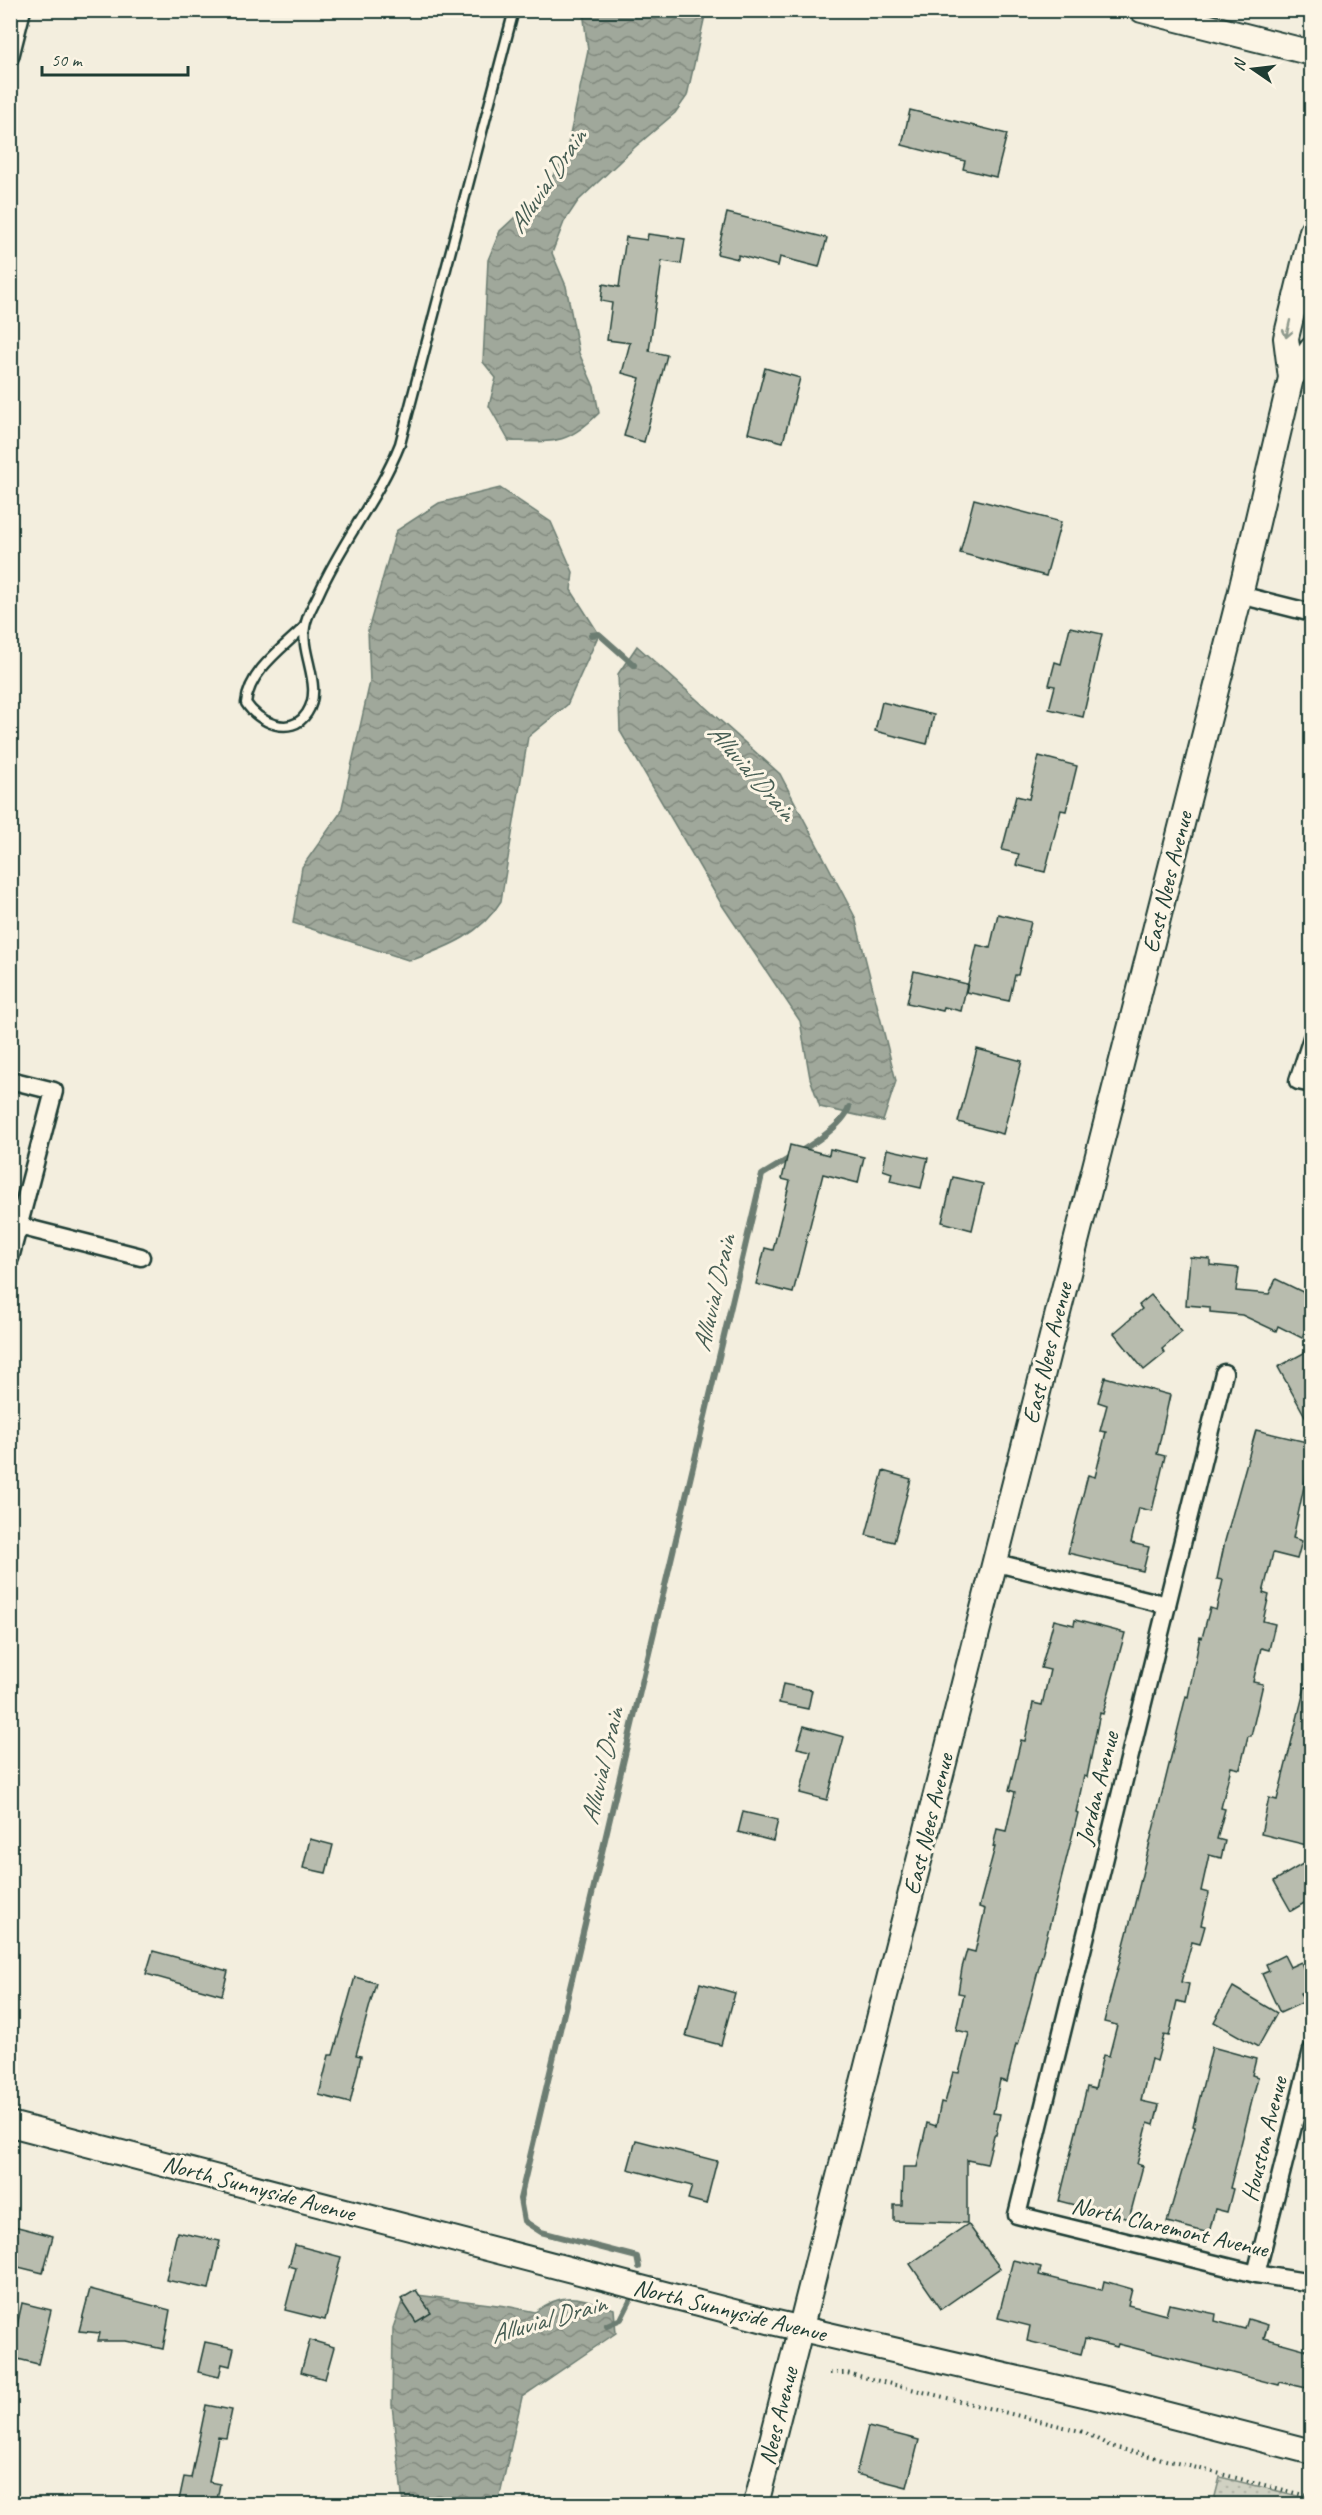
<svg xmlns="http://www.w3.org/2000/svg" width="1322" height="2515" font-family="Caveat,sans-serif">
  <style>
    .grass { fill: url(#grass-dots); stroke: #78877b; stroke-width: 1.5 }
    .water { fill: url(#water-waves); stroke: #6c7d72; stroke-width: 1.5 }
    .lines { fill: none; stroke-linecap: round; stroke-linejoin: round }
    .stream { stroke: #6c7d72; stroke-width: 6 }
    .building { fill: #b8bcae; stroke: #1f3d34; stroke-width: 1.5 }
    .service-casing { stroke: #1f3d34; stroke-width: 13 }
    .minor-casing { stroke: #1f3d34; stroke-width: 21 }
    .secondary-casing { stroke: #1f3d34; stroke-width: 28 }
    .path { stroke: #1f3d34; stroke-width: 4; stroke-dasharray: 1.5 4.5; stroke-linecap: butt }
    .service { stroke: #fcf5e5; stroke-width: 8 }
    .minor { stroke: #fcf5e5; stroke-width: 16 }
    .secondary { stroke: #fcf5e5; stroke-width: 24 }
    .oneway { stroke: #8e998c }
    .labels { text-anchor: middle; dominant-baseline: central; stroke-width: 6; stroke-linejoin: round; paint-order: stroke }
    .street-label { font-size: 24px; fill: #1f3d34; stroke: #fcf5e5 }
    .water-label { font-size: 26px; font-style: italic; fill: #465d53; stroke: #fcf5e5 }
  </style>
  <defs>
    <pattern id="grass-dots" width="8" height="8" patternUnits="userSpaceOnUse" patternTransform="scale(1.5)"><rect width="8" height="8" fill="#d0d1c2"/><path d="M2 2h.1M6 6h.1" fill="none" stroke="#b2b4a7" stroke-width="1.8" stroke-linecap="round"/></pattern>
    <pattern id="water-waves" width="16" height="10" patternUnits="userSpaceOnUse" patternTransform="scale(1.5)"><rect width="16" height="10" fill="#a0a89b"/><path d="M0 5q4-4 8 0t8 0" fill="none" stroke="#828a7f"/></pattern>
  </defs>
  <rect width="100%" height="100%" fill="#f3eede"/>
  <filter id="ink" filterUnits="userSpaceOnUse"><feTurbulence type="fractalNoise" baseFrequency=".0167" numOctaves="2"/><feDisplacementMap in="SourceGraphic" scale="12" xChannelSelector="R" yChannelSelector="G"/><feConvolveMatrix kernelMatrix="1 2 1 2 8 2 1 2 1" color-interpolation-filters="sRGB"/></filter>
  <g filter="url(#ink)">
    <!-- grass -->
    <polygon class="grass" points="1220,2477 1311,2499 1311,2504 1213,2504"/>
    <!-- water -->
    <g class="water">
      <path d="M585 11H706L687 96 675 113 635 147 578 201 564 222 552 253 566 286 579 353 594 387 599 413C566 446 553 442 509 441L489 406 496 378 483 362 488 260 500 231 542 192 565 158 588 51 584 19Z"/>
      <path d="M500 488 551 522 573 572 571 590 599 634 567 705 528 737 501 901C481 934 450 946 415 959L408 960 293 923 302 867 341 812 370 682 368 630 396 531 439 503Z"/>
      <polygon points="637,646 780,774 855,917 896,1081 883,1121 820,1107 810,1078 800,1021 722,905 620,731 618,674"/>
      <path d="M417 2295 506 2306 535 2312C566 2289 580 2298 614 2309L616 2333 522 2397 498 2504H403L392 2405 393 2328 404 2296Z"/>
    </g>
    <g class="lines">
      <!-- stream -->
      <g class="stream">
        <polyline points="591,635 599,634 634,665"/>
        <path d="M639 2267 637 2257 541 2232 524 2221 520 2199 762 1175C783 1161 843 1131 849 1107"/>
        <polyline points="607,2325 621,2319 630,2301"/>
      </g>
    </g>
    <!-- building -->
    <g class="building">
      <polygon points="910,110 1007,134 996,177 963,169 965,161 902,145"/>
      <polygon points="727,213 827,238 819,267 780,257 778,266 738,255 738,259 717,254"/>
      <polygon points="648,234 685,239 681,264 662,261 649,351 667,355 644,442 624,436 640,378 622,373 630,343 607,340 612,303 601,301 603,284 619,287 626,237 647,240"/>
      <polygon points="765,368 800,378 783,442 748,433"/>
      <polygon points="974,499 1061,522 1046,576 960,553"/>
      <polygon points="1070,627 1102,634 1083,717 1049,709 1055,686 1049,685 1055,662 1061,664"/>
      <polygon points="882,702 934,715 927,744 875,731"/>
      <polygon points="1039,756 1077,766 1066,811 1061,810 1045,872 1016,865 1019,854 1002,850 1016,796 1029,799"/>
      <polygon points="998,914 1031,922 1018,975 1015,975 1009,1001 966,992 977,945 990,948"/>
      <polygon points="914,971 967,984 961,1011 944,1007 943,1011 907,1003"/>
      <polygon points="977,1049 1022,1061 1003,1134 958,1122"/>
      <polygon points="790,1145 829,1155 830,1149 864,1157 858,1183 823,1174 793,1293 756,1284 765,1248 773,1250 790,1181 782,1179"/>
      <polygon points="887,1149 928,1158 921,1188 890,1181 892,1173 883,1170"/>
      <polygon points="953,1177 983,1184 972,1230 942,1222"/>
      <polygon points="1190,1257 1210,1259 1210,1265 1239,1268 1236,1291 1269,1294 1276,1279 1311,1296 1311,1317 1302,1338 1278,1326 1276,1331 1242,1315 1210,1312 1210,1307 1186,1305"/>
      <polygon points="1151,1295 1182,1332 1162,1349 1165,1353 1144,1370 1114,1333 1142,1309 1139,1305"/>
      <polygon points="1311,1349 1311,1427 1278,1367"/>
      <polygon points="1105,1377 1170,1395 1157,1454 1165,1456 1152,1511 1139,1508 1131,1543 1149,1547 1143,1571 1068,1553 1088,1475 1095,1477 1106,1432 1100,1431 1107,1405 1098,1402"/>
      <polygon points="1256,1430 1311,1443 1311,1469 1308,1468 1293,1538 1302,1541 1297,1559 1273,1553 1263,1593 1269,1595 1263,1621 1275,1624 1269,1650 1261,1648 1253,1682 1263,1684 1251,1736 1248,1736 1240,1769 1231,1767 1221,1808 1225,1809 1217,1839 1225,1841 1221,1858 1209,1855 1201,1891 1209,1893 1201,1925 1205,1926 1200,1944 1192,1942 1181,1982 1189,1984 1185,2003 1177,2001 1169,2036 1164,2035 1157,2061 1151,2059 1141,2101 1159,2105 1154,2125 1148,2123 1137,2164 1143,2166 1129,2219 1059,2201 1087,2087 1095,2089 1103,2055 1109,2056 1117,2025 1104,2022 1109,2002 1134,1907 1186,1696 1188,1697 1200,1637 1202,1638 1210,1608 1216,1610 1223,1580 1217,1579 1225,1541"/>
      <polygon points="883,1471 911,1479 894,1542 866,1535"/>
      <polygon points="1054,1620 1074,1625 1075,1620 1125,1633 1103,1714 1100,1713 1087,1777 1084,1776 1076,1812 1078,1813 1028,2010 1018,2045 1016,2044 1007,2082 1000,2080 993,2113 1000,2114 996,2135 994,2135 987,2164 967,2160 967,2223 894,2221 894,2205 902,2205 903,2167 917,2167 927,2123 936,2126 941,2102 945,2103 953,2072 959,2073 969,2033 956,2030 964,1994 958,1993 962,1968 967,1950 975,1952 985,1909 979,1907 995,1847 993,1847 997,1829 1006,1831 1015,1792 1009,1790 1021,1740 1025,1741 1033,1703 1042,1705 1050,1670 1041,1668"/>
      <polygon points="783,1684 812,1690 808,1709 779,1703"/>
      <polygon points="1305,1687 1311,1688 1311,1846 1261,1834 1269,1798 1277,1800"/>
      <polygon points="804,1726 844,1737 827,1800 800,1793 811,1751 797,1748"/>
      <polygon points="743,1812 778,1820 773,1841 738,1832"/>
      <polygon points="310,1839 333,1845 326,1873 303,1868"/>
      <polygon points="1311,1859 1311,1899 1291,1911 1274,1881"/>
      <polygon points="153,1951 228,1971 222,1995 146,1974"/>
      <polygon points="1284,1955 1290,1967 1301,1962 1311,1988 1300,1993 1304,2002 1280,2013 1262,1974 1269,1971 1266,1964"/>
      <polygon points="355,1977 376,1983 356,2055 361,2056 350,2103 319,2095 329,2055 333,2055"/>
      <polygon points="700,1983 735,1993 721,2045 686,2036"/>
      <polygon points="1233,1987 1277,2013 1258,2047 1214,2022"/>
      <polygon points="1212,2047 1256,2059 1252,2075 1258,2077 1230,2188 1233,2189 1227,2212 1215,2209 1209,2233 1167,2222 1195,2127 1193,2126"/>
      <polygon points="636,2140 717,2161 706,2204 688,2199 692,2186 628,2169"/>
      <polygon points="968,2224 1000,2268 941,2309 910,2264"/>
      <polygon points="10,2225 53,2236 43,2273 10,2265"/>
      <polygon points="177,2232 220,2241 209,2289 166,2280"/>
      <polygon points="295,2245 341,2257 325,2320 285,2310 296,2268 289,2266"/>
      <polygon points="1013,2260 1041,2267 1039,2275 1075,2284 1102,2290 1104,2281 1132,2289 1128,2305 1166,2315 1169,2304 1216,2314 1215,2321 1245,2329 1248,2319 1268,2325 1264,2338 1311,2351 1311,2389 1280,2382 1279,2385 1118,2344 1117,2347 1085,2339 1081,2354 1027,2341 1030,2326 998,2318"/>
      <polygon points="90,2289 170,2310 163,2349 126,2341 98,2341 100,2333 79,2331"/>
      <polygon points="416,2290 431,2313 416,2322 401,2299"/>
      <polygon points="22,2303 51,2310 38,2364 10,2357"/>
      <polygon points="310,2340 334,2347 325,2379 301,2372"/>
      <polygon points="205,2342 234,2348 230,2366 222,2364 219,2377 198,2372"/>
      <polygon points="206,2405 232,2410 226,2438 218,2437 209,2482 220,2484 216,2505 178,2505 184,2477 191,2478"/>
      <polygon points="868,2427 919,2440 907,2487 856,2474"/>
    </g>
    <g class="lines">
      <defs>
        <path id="service" d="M304 627C283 648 249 671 246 703 258 722 291 738 307 713 324 687 300 654 305 627 306 616 314 604 319 593 342 541 379 497 400 444L514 10"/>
        <g id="minor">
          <polyline points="10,57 22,10"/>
          <polyline points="1240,595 1312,613"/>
          <polyline points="1312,1038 1298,1081 1312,1084"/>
          <polyline points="10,1080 54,1091 10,1258"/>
          <polyline points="19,1226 141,1257"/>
          <polyline points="1224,1373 1017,2215 1256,2274 1312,2283"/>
          <polyline points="993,1562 1167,1605"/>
          <polyline points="1256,2274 1312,2050"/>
        </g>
        <g id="secondary">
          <polyline points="1142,10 1312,53"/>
          <polyline points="1291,378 1312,349"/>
          <polyline points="10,2124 772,2322 1114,2401 1312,2452"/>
          <polyline points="756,2504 1240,595 1291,378 1286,338 1312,231"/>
        </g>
      </defs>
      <!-- service casing -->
      <use href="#service" class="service-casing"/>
      <!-- minor casing -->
      <use href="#minor" class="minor-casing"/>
      <!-- secondary casing -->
      <use href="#secondary" class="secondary-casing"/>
      <!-- path -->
      <polyline class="path" points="830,2373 847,2373 1084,2432 1110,2446 1312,2497"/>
      <!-- service -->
      <use href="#service" class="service"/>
      <!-- minor -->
      <use href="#minor" class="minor"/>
      <!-- secondary -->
      <use href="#secondary" class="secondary"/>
    </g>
    <!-- one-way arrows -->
    <defs><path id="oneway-shaft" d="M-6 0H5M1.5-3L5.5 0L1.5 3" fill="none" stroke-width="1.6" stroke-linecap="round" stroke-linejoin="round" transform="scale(1.5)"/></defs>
    <use class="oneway" href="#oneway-shaft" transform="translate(1288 329) rotate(103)"/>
  </g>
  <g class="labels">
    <!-- street labels -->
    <g class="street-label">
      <text transform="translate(1167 882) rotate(-76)">East Nees Avenue</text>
      <text transform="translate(1047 1353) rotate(-76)">East Nees Avenue</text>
      <text transform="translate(1097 1788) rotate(-76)">Jordan Avenue</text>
      <text transform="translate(928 1824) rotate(-76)">East Nees Avenue</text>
      <text transform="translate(1264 2139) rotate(-76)">Houston Avenue</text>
      <text transform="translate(259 2188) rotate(15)">North Sunnyside Avenue</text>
      <text transform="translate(1170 2227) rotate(13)">North Claremont Avenue</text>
      <text transform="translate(730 2310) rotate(14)">North Sunnyside Avenue</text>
      <text transform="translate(778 2416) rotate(-76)">Nees Avenue</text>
    </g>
    <!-- water labels -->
    <g class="water-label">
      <text transform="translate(547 181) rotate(-56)">Alluvial Drain</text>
      <text transform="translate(752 772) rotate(49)">Alluvial Drain</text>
      <text transform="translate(714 1293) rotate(-77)">Alluvial Drain</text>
      <text transform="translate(602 1766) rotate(-77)">Alluvial Drain</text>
      <text transform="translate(548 2319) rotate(-16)">Alluvial Drain</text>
    </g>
  </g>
  <!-- margin -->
  <rect width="1322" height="2515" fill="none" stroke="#fcf5e5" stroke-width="36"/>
  <rect x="18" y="18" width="1286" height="2479" fill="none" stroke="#1f3d34" stroke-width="2" filter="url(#ink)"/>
  <!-- north arrow -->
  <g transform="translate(1253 69) rotate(284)" stroke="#fcf5e5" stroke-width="4.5" paint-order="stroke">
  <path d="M0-4.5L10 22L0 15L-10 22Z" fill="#1f3d34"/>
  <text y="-9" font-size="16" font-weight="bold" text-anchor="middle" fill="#1f3d34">N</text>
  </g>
  <!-- scale -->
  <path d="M42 66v9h146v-9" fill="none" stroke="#1f3d34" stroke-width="3"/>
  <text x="51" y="66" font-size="18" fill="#1f3d34" stroke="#fcf5e5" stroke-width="4.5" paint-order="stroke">50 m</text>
</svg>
